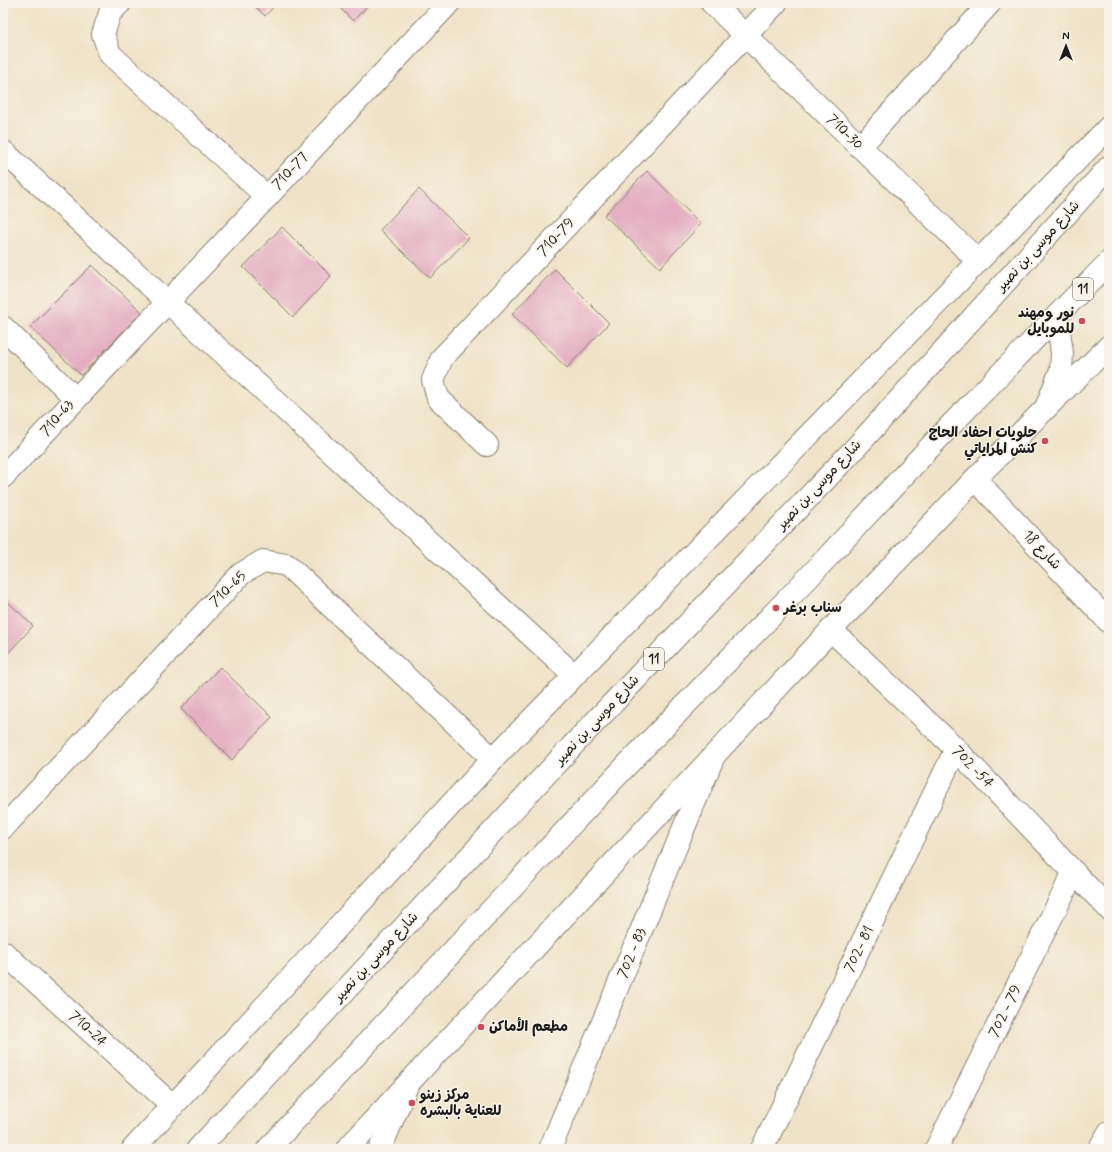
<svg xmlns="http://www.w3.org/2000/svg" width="1112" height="1152" font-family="Mynerve,'Playpen Sans Arabic',sans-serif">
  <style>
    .building { fill: #e4adc1 }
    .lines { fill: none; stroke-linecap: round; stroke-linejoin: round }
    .minor-casing { stroke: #868072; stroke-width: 24 }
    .tertiary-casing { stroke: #868072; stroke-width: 24 }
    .primary-casing { stroke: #868072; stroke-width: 24 }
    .minor { stroke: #fff; stroke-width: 22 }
    .tertiary { stroke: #fff; stroke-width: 22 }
    .primary { stroke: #fff; stroke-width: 22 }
    .poi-dot { fill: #d1495b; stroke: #f7f3e8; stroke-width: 1.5 }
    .labels { text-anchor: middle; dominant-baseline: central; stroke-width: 3; stroke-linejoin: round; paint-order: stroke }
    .shield { fill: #f7f3e8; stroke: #5e5c59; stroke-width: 1 }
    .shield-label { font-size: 13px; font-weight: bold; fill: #1c1c1c }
    .street-label { font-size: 14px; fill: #1c1c1c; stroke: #f7f3e8 }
    .poi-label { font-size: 14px; font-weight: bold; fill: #1c1c1c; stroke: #f7f3e8; text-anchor: start }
  </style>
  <rect width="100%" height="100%" fill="#f7f3e8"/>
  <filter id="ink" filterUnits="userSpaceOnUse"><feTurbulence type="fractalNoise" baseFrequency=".025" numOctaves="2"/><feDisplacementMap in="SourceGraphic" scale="8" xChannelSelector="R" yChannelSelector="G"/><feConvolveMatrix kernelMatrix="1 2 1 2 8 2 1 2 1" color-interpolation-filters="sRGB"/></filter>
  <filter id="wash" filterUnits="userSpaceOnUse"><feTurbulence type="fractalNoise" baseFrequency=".012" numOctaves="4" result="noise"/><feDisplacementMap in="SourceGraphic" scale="16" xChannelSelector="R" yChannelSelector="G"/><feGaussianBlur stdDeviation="0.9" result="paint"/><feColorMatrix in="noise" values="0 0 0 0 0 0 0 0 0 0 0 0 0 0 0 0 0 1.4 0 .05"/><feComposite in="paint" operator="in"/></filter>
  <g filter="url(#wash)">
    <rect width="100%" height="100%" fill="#efe3c7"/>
    <g id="blocks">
      <!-- building -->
      <g class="building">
        <polygon points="251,3 277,3 265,16"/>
        <polygon points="335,3 370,3 353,21"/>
        <polygon points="647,171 701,224 660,268 604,215"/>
        <polygon points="419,189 469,238 430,278 380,230"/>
        <polygon points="282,227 331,276 293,317 243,267"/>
        <polygon points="92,265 142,312 81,375 30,327"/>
        <polygon points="555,269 609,323 567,368 512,314"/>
        <polygon points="3,597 33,626 3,659"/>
        <polygon points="220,667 272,717 232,760 181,709"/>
      </g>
    </g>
  </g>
  <g filter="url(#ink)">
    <use href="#blocks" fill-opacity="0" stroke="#868072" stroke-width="1"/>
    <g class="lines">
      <defs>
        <g id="minor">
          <polyline points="120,3 110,13 103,34 110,54 267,197 449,3"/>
          <polyline points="712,3 978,261"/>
          <polyline points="860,147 990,3"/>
          <polyline points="3,151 574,675"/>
          <polyline points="3,327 76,399 3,477"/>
          <polyline points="76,399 267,197"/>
          <polyline points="1046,408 1109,346"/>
          <polyline points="487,445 438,398 433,380 442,358 776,3"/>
          <polyline points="831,630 956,749 1109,909"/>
          <polyline points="3,828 241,574 263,561 287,565 493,759"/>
          <polyline points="3,952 173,1106"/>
          <polyline points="380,1149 406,1088"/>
          <polyline points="550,1149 713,758"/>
          <polyline points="762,1149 956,749"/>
          <polyline points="936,1149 1074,872"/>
          <polyline points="1099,1149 1109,1132"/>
        </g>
        <g id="tertiary">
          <polyline points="975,479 1109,622"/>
          <polyline points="133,1149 493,759 1109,127"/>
          <polyline points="347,1149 831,630 975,479 1046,408"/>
        </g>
        <g id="primary">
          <polyline points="1046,408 1061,370 1062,353 1057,316"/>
          <polyline points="198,1149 574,744 859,444 1109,167"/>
          <polyline points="268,1149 625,767 808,578 946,430 1109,262"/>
        </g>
      </defs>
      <!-- minor casing -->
      <use href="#minor" class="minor-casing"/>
      <!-- tertiary casing -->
      <use href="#tertiary" class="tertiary-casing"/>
      <!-- primary casing -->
      <use href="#primary" class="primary-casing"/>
      <!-- minor -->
      <use href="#minor" class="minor"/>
      <!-- tertiary -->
      <use href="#tertiary" class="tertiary"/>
      <!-- primary -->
      <use href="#primary" class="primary"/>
    </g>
  </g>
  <!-- markers -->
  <g class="poi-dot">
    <circle cx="1082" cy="321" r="4"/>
    <circle cx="1045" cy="441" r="4"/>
    <circle cx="776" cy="608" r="4"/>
    <circle cx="481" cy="1027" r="4"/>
    <circle cx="412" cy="1103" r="4"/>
  </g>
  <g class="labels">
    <!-- shield labels -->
    <g class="shield">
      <rect x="1073" y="278" width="20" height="22" rx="3"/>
      <rect x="644" y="648" width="20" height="22" rx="3"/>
    </g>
    <g class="shield-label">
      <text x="1083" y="289">11</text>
      <text x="654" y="659">11</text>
    </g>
    <!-- street labels -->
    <g class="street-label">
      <text transform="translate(845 132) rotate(44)">710-30</text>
      <text transform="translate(290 171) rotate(-47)">710-77</text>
      <text transform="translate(556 237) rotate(-47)">710-79</text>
      <text transform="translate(1038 246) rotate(-48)">شارع موسى بن نصير</text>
      <text transform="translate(57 418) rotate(-49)">710-63</text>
      <text transform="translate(819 485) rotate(-47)">شارع موسى بن نصير</text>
      <text transform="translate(1042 550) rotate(47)">شارع 18</text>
      <text transform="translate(228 589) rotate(-44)">710-65</text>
      <text transform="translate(597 720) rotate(-47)">شارع موسى بن نصير</text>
      <text transform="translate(973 767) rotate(46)">702 -54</text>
      <text transform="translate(859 949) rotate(-64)">702- 81</text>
      <text transform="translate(632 953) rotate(-67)">702 - 83</text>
      <text transform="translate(376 957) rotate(-47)">شارع موسى بن نصير</text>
      <text transform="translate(1005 1011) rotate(-64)">702 - 79</text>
      <text transform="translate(88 1029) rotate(42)">710-24</text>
    </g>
    <!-- poi labels -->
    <g class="poi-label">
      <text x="1074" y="313" text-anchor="end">نور ومهند<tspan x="1074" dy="16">للموبايل</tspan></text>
      <text x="1037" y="433" text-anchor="end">حلويات احفاد الحاج<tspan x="1037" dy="16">كنش المراياتي</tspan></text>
      <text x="784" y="608">سناب برغر</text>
      <text x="489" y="1027">مطعم الأماكن</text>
      <text x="420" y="1095">مركز زينو<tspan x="420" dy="16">للعناية بالبشره</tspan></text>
    </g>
  </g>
  <!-- margin -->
  <rect width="1112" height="1152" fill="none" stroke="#f7f3e8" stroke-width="16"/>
  <!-- north arrow -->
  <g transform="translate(1066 46)" stroke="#f7f3e8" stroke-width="3" paint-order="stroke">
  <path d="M0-3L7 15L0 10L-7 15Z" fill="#1c1c1c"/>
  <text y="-6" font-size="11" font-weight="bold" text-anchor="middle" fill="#1c1c1c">N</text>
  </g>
</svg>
